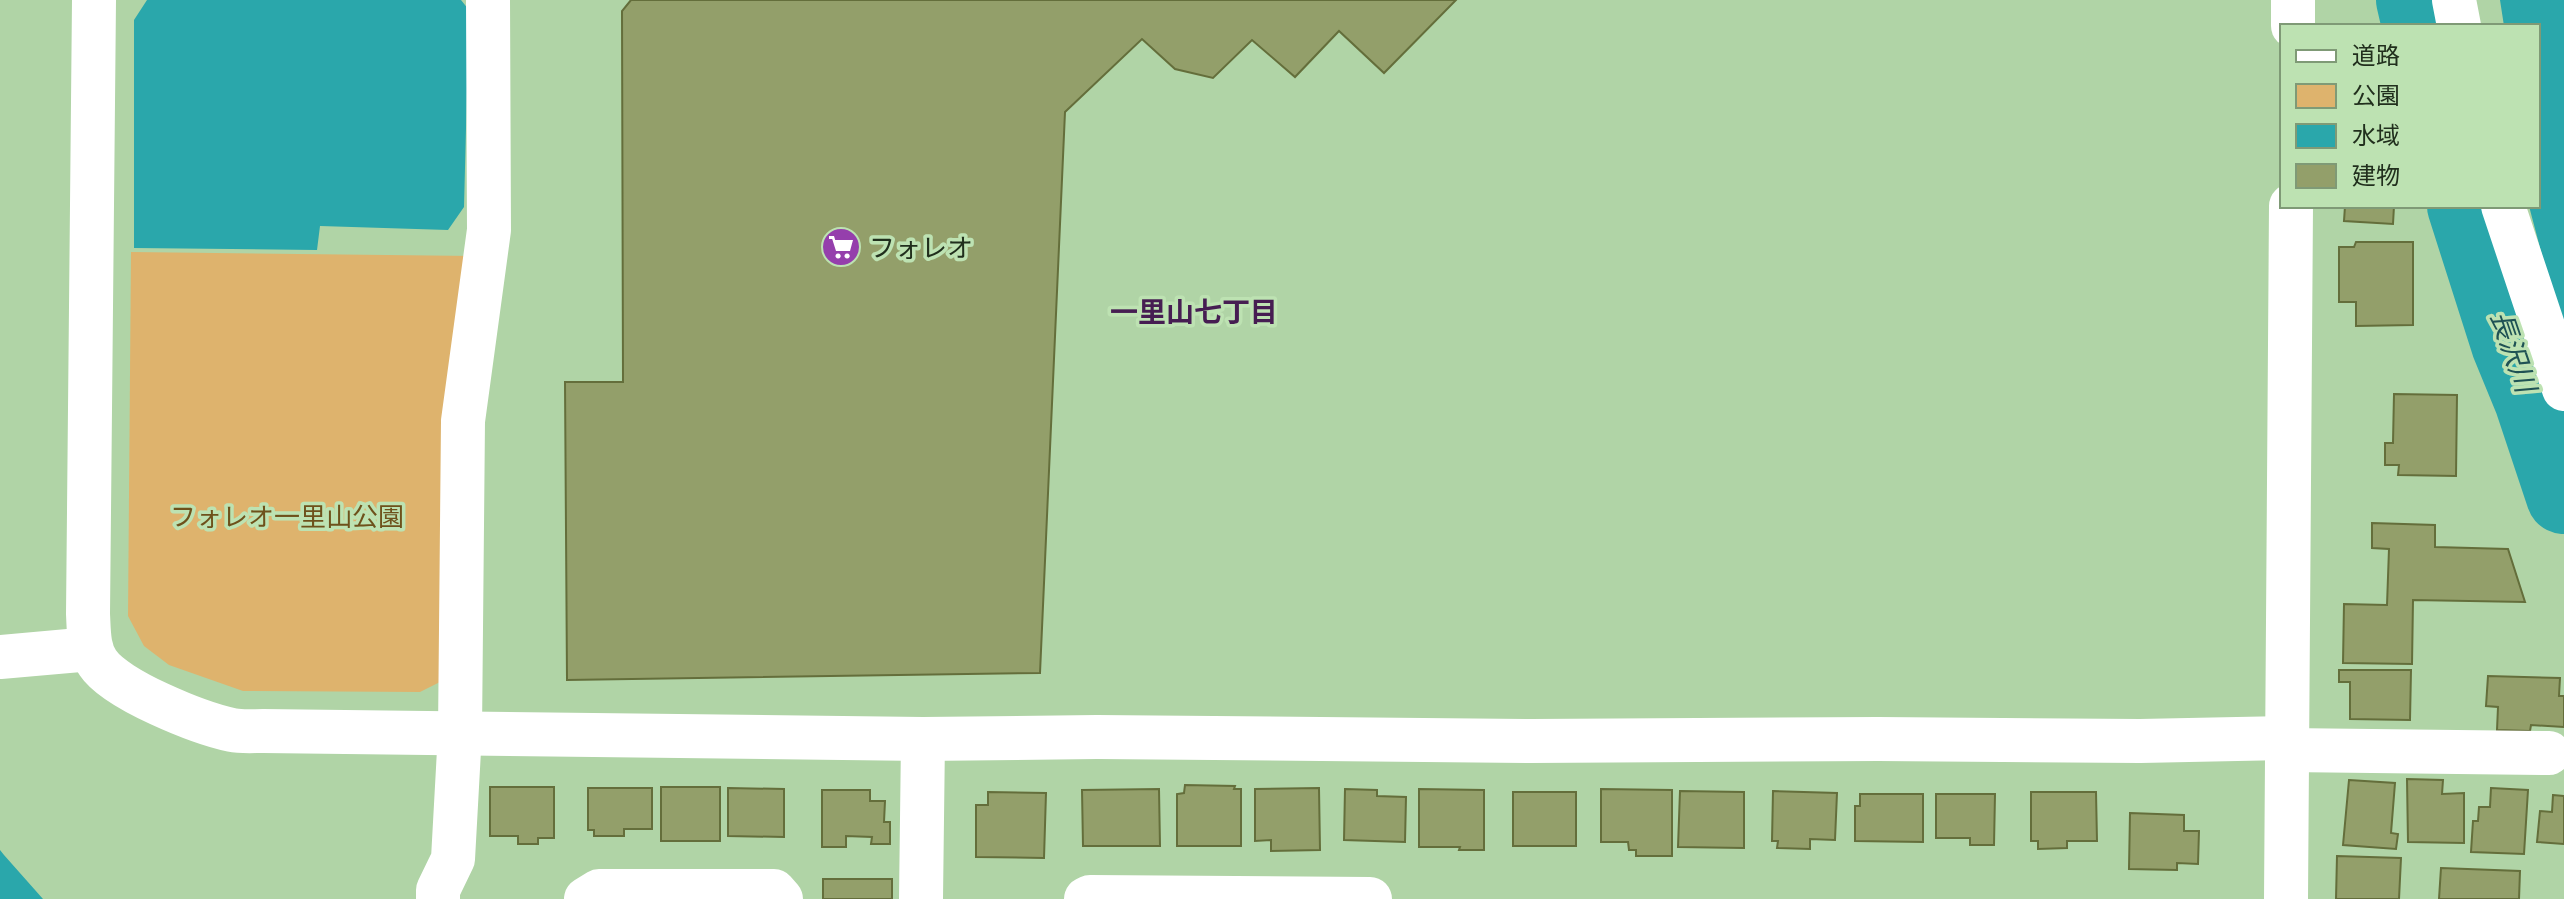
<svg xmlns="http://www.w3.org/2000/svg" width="2564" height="899" font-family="Ubuntu,'Noto Sans JP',sans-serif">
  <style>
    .green { fill: #deb36d }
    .water { fill: #2aa7ab }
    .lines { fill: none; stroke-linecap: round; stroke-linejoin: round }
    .river { stroke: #2aa7ab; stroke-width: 76 }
    .building { fill: #939f6a; stroke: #646e3b; stroke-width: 2 }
    .minor { stroke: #fff; stroke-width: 44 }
    .labels { text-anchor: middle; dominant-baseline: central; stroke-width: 7; stroke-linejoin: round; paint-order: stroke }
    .poi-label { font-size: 26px; fill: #212f1d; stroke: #bde2b2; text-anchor: start }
    .park-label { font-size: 26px; fill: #6e511b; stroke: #bde2b2 }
    .neighbourhood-label { font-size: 28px; font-weight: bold; fill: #461d52; stroke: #bde2b2 }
    .water-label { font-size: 28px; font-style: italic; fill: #1f5254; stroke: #bde2b2 }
  </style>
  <rect width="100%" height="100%" fill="#b0d4a6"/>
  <!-- green -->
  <polygon class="green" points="131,252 474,256 440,682 420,692 243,691 169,665 144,646 128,616"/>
  <!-- water -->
  <g class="water">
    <polygon points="147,0 461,0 469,10 464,207 448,230 320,226 317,250 134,248 134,20"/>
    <polygon points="2500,0 2564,0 2564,323 2552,293 2529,206 2538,206 2538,26 2504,26"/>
    <polygon points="0,850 4,855 43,899 0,899"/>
  </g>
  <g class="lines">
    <!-- river -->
    <g class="river">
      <polyline points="2414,0 2420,26"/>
      <polyline points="2465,206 2509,344 2532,400 2564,496"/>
    </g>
  </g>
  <!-- building -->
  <g class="building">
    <polygon points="631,0 1456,0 1384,73 1339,31 1295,77 1252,40 1213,78 1175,69 1142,39 1065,112 1040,673 567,680 565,382 623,382 622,11"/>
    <polygon points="2345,206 2394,206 2393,224 2344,221"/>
    <polygon points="2356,242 2413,242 2413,325 2356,326 2356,302 2339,302 2339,247 2354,247"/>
    <polygon points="2394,394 2457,395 2456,476 2398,475 2399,465 2385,465 2385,443 2393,443"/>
    <polygon points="2372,523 2435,525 2435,547 2508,549 2525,602 2413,600 2412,664 2343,663 2344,604 2387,605 2389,549 2372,548"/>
    <polygon points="2339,670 2411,670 2410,720 2350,719 2350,682 2339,682"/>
    <polygon points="2488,676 2560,678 2559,696 2564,696 2564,727 2531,725 2530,731 2497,730 2498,707 2486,706"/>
    <polygon points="2407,779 2443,780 2442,794 2464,793 2464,843 2408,842"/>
    <polygon points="2349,780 2395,783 2391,833 2398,834 2396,849 2343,845"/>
    <polygon points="1185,785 1235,786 1234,789 1241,789 1241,846 1177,846 1177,794 1184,793"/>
    <polygon points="490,787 554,787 554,838 538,838 538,844 518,844 518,836 490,836"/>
    <rect x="661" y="787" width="59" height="54"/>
    <polygon points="588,788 652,788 652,829 624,829 624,836 594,836 594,830 588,830"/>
    <polygon points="728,788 784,789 784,837 728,836"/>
    <polygon points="1319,788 1320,850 1271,851 1271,840 1255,841 1255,789"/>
    <polygon points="2491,788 2528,790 2524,854 2471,852 2473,821 2478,821 2479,807 2490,807"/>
    <polygon points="1159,789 1160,846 1083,846 1082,790"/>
    <polygon points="1345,789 1377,790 1377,796 1406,797 1405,842 1344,840"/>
    <polygon points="1419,789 1484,790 1484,850 1459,850 1460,847 1419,847"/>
    <polygon points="1601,789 1672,790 1672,856 1636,856 1636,850 1629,850 1628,842 1601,842"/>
    <polygon points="822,790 870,790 870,801 885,801 884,822 890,822 890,844 871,844 872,837 846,836 846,847 822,847"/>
    <polygon points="1680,791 1744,792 1744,848 1678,847"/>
    <polygon points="1773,791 1837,793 1835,840 1810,839 1810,849 1777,848 1778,841 1772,841"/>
    <polygon points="988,792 1046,793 1044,858 976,857 976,805 988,805"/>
    <rect x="1513" y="792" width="63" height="54"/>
    <polygon points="2031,792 2096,792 2097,841 2067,841 2067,848 2038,849 2038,841 2031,841"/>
    <polygon points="1860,794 1923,794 1923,842 1855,841 1855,806 1860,806"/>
    <polygon points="1936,794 1995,794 1994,845 1970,845 1970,838 1936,838"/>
    <polygon points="2553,795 2564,796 2564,844 2537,842 2540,811 2552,812"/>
    <polygon points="2130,813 2184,815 2184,831 2199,831 2198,864 2177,863 2177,870 2129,869"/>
    <polygon points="2337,856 2401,858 2399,899 2336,899"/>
    <polygon points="2441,868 2520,871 2519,899 2439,899"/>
    <rect x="823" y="879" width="69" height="20"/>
  </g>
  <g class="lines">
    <!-- minor -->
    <g class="minor">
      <path d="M94 0 88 614C89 631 88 649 98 663 116 690 199 723 232 730 242 732 253 731 263 731L923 739 1097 737 1531 741 1878 739 2140 741 2286 738"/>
      <polyline points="2454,0 2459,26"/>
      <polyline points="2293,26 2293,0"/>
      <polyline points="2503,206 2564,389"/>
      <polyline points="0,657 91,649"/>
      <polyline points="2287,750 2549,753"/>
      <polyline points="438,899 438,890 453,859 460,732 463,421 489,230 488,0"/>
      <polyline points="586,899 599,891 774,891 781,899"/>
      <polyline points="921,899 923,739"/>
      <polyline points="1086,899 1090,897 1370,899"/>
      <polyline points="2286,899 2291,206"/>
    </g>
  </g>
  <!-- icons -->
  <defs>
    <symbol id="supermarket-disc" viewBox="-11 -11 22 22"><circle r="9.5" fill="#953fac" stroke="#bde2b2"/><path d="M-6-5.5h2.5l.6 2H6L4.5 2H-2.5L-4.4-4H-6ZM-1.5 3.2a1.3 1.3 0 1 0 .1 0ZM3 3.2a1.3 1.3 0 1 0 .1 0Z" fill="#fff"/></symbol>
  </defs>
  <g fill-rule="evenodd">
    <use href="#supermarket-disc" x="819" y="225" width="44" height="44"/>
  </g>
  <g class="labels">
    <!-- poi labels -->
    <g class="poi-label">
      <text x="869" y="247">フォレオ</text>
    </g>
    <!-- park labels -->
    <g class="park-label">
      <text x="287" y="516">フォレオ一里山公園</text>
    </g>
    <!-- neighbourhood labels -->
    <g class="neighbourhood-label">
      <text x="1194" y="311">一里山七丁目</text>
    </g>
    <!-- water labels -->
    <g class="water-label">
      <text transform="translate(2514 351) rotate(71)">長沢川</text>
    </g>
  </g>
  <!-- legend -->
  <rect x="2280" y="24" width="260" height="184" fill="#bde2b2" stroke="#7f9a76" stroke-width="2"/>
  <rect x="2296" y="50" width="40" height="12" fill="#ffffff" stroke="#7f9a76" stroke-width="2"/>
  <text x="2352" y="64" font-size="24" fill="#212f1d">道路</text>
  <rect x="2296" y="84" width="40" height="24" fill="#deb36d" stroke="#7f9a76" stroke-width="2"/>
  <text x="2352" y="104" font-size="24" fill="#212f1d">公園</text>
  <rect x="2296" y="124" width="40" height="24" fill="#2aa7ab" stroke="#7f9a76" stroke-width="2"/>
  <text x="2352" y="144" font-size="24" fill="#212f1d">水域</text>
  <rect x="2296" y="164" width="40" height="24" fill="#939f6a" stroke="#7f9a76" stroke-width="2"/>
  <text x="2352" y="184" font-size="24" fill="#212f1d">建物</text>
</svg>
